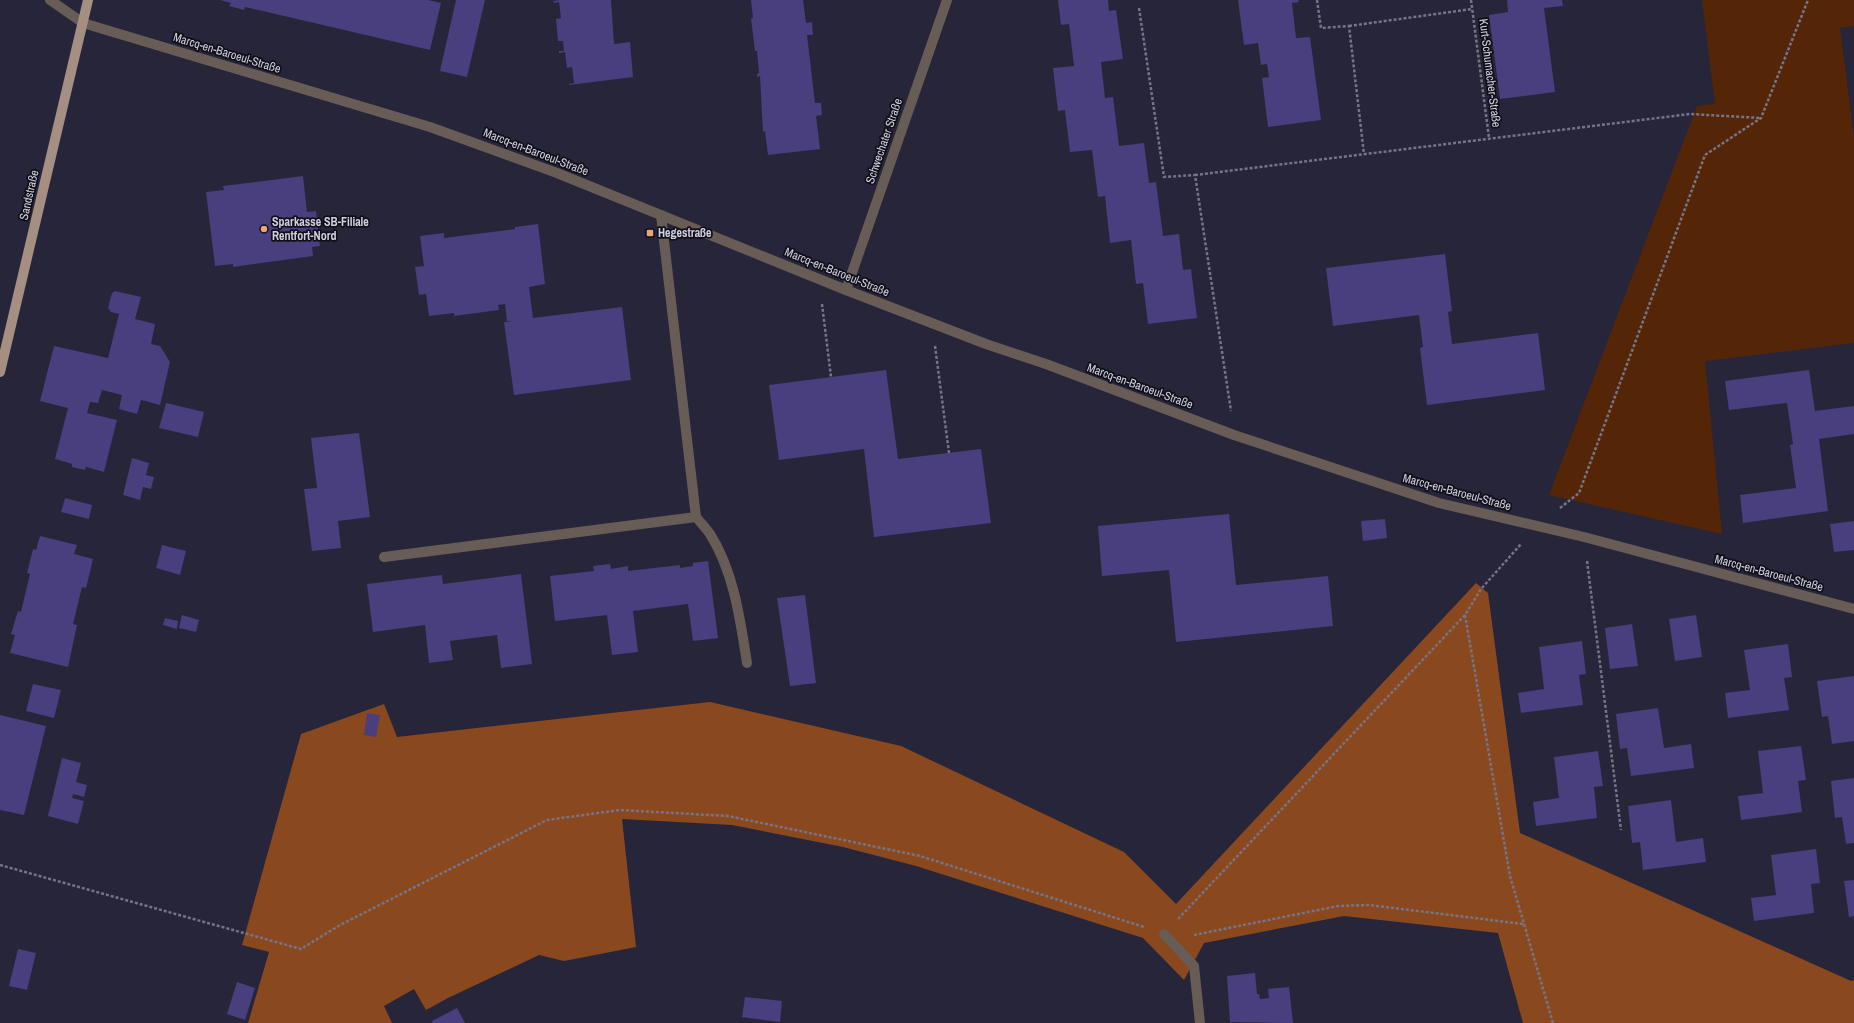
<svg xmlns="http://www.w3.org/2000/svg" width="1854" height="1023" font-family="'Archivo Narrow',sans-serif">
  <style>
    .green { fill: #542607 }
    .forest { fill: #8a481f }
    .building { fill: #493e7e }
    .lines { fill: none; stroke-linecap: round; stroke-linejoin: round }
    .path { stroke: #767587; stroke-width: 2.5; stroke-dasharray: 3 2; stroke-linecap: butt }
    .minor { stroke: #675c56; stroke-width: 10 }
    .major { stroke: #a58e82; stroke-width: 10 }
    .poi-dot { fill: #f0a378; stroke: #100f19; stroke-width: 1.5 }
    .labels { text-anchor: middle; dominant-baseline: central; stroke-width: 3.5; stroke-linejoin: round; paint-order: stroke }
    .street-label { font-size: 12px; fill: #d2d1e0; stroke: #100f19 }
    .poi-label { font-size: 12px; font-weight: bold; fill: #d2d1e0; stroke: #100f19; text-anchor: start }
  </style>
  <rect width="100%" height="100%" fill="#27253a"/>
  <!-- green -->
  <polygon class="green" points="1702,0 1854,0 1854,26 1840,28 1854,138 1854,343 1705,361 1722,534 1549,495 1697,106 1715,104"/>
  <!-- forest -->
  <polygon class="forest" points="1476,583 1488,593 1520,833 1851,981 1854,980 1854,1023 1523,1023 1498,933 1344,916 1204,943 1184,980 1143,938 916,866 843,847 732,825 622,819 636,947 564,961 539,955 448,998 426,1010 414,989 384,1006 392,1023 248,1023 269,952 242,945 301,734 384,704 397,737 710,702 901,746 1124,852 1176,904"/>
  <!-- building -->
  <g class="building">
    <polygon points="220,0 428,0 441,3 430,50 245,7 244,10 229,6 231,3"/>
    <polygon points="456,0 485,0 467,77 440,71"/>
    <polygon points="560,0 611,0 614,44 630,42 633,77 569,85 569,84 574,83 572,67 567,68 565,52 559,53 559,51 564,51 563,41 558,41 556,19 561,18 559,2 554,3 553,1"/>
    <polygon points="751,0 803,0 806,23 812,22 813,35 807,35 815,103 821,103 822,115 816,116 820,149 768,155 765,131 763,132 760,76 757,77 757,74 759,73 757,51 755,51 751,19 753,18"/>
    <polygon points="1058,0 1108,0 1109,11 1116,10 1123,59 1101,62 1105,98 1113,97 1119,146 1144,143 1149,183 1156,182 1163,236 1179,234 1183,270 1191,269 1197,318 1148,324 1143,283 1136,284 1131,240 1110,243 1105,196 1098,197 1092,150 1070,152 1065,110 1058,111 1053,68 1074,66 1069,24 1061,25"/>
    <polygon points="1238,0 1298,0 1299,2 1292,3 1296,38 1310,37 1321,120 1268,127 1262,78 1269,77 1267,64 1261,65 1258,43 1244,45"/>
    <polygon points="1507,0 1562,0 1563,6 1544,8 1555,92 1500,99 1489,15 1508,12"/>
    <polygon points="303,176 307,212 316,211 320,246 312,247 313,256 233,267 233,264 215,266 206,192 224,190 223,186"/>
    <polygon points="538,224 545,284 529,287 533,318 622,307 631,380 514,395 504,322 512,321 507,321 505,304 498,305 499,310 454,316 454,313 429,316 426,294 419,295 415,267 424,266 420,236 444,233 444,238 515,229 515,227"/>
    <polygon points="1445,254 1452,311 1448,312 1452,344 1538,333 1545,390 1427,405 1420,348 1423,347 1419,315 1333,326 1326,268"/>
    <polygon points="115,291 141,297 135,319 155,324 151,344 160,346 170,362 160,405 141,400 137,414 119,409 122,395 102,390 98,403 90,402 87,413 117,420 104,472 86,467 85,470 72,467 72,464 55,459 68,408 40,401 54,346 108,358 119,314 111,312 108,308 112,293"/>
    <polygon points="886,370 898,459 981,449 991,523 874,537 864,449 779,460 769,385"/>
    <polygon points="1809,370 1815,411 1854,406 1854,434 1819,439 1828,511 1743,523 1740,495 1796,488 1790,445 1793,444 1787,403 1729,410 1725,381"/>
    <polygon points="166,403 204,412 198,437 159,428"/>
    <polygon points="359,433 370,517 338,521 341,548 312,551 304,489 317,488 311,438"/>
    <polygon points="132,458 149,463 146,475 154,477 151,489 143,487 140,500 123,495"/>
    <polygon points="65,498 92,505 89,519 61,512"/>
    <polygon points="1229,514 1236,585 1328,576 1333,626 1176,642 1169,570 1102,576 1098,526"/>
    <polygon points="1385,519 1387,538 1363,541 1361,521"/>
    <polygon points="1854,521 1854,550 1834,552 1830,524"/>
    <polygon points="40,536 77,545 74,554 93,559 86,588 82,587 73,624 77,625 68,667 10,653 15,635 11,634 18,611 21,612 30,574 27,573 33,549 36,550"/>
    <polygon points="162,545 186,551 180,575 156,568"/>
    <polygon points="708,561 718,638 693,641 688,604 633,611 638,652 612,655 607,615 555,621 550,576 594,571 593,566 610,564 611,569 628,566 628,571 680,565 680,568 693,566 693,563"/>
    <polygon points="521,574 532,664 501,668 497,635 450,641 453,660 429,663 425,625 373,632 367,584 442,575 443,584"/>
    <polygon points="805,595 816,683 790,686 777,598"/>
    <polygon points="182,615 199,620 196,632 179,628"/>
    <polygon points="1696,615 1702,657 1675,661 1669,619"/>
    <polygon points="165,618 178,621 177,629 163,625"/>
    <polygon points="1632,624 1638,666 1610,669 1605,628"/>
    <polygon points="1582,641 1586,674 1579,675 1583,705 1521,713 1518,693 1544,689 1539,647"/>
    <polygon points="1788,644 1792,677 1784,678 1789,710 1728,718 1725,693 1750,690 1744,650"/>
    <polygon points="1854,676 1854,741 1832,744 1828,716 1822,717 1817,681"/>
    <polygon points="33,684 61,690 54,718 26,711"/>
    <polygon points="1658,708 1664,748 1691,744 1694,768 1631,776 1627,748 1620,749 1616,714"/>
    <polygon points="367,713 380,715 376,737 364,735"/>
    <polygon points="0,715 46,726 24,815 0,810"/>
    <polygon points="1801,746 1806,780 1798,781 1802,812 1741,820 1738,796 1763,793 1758,751"/>
    <polygon points="1598,751 1603,786 1594,787 1597,818 1536,826 1533,802 1559,798 1554,757"/>
    <polygon points="62,758 81,763 76,782 87,785 84,797 73,794 72,798 84,801 78,824 48,816"/>
    <polygon points="1854,778 1854,843 1846,844 1842,817 1835,818 1831,781"/>
    <polygon points="1671,800 1676,842 1703,838 1706,862 1643,870 1640,842 1632,843 1628,806"/>
    <polygon points="1816,849 1820,883 1811,884 1814,913 1754,921 1751,898 1776,895 1771,855"/>
    <polygon points="1854,880 1854,916 1849,917 1844,881"/>
    <polygon points="18,949 36,953 27,990 9,986"/>
    <polygon points="1255,973 1257,994 1259,994 1260,999 1269,998 1268,989 1289,987 1293,1023 1230,1022 1227,976"/>
    <polygon points="237,982 255,988 245,1020 227,1014"/>
    <polygon points="745,997 782,1001 780,1022 742,1017"/>
    <polygon points="457,1008 465,1023 433,1023 432,1021"/>
  </g>
  <g class="lines">
    <!-- path -->
    <g class="path">
      <polyline points="1317,0 1321,28 1349,26 1364,154"/>
      <polyline points="1471,0 1489,138"/>
      <polyline points="1139,8 1164,177 1195,175 1231,411"/>
      <polyline points="1349,26 1472,9"/>
      <polyline points="1195,175 1690,114 1761,118"/>
      <polyline points="822,304 831,377"/>
      <polyline points="935,346 949,453"/>
      <polyline points="1560,508 1579,493 1705,155 1761,118 1808,0"/>
      <polyline points="1587,561 1621,830"/>
      <polyline points="1465,615 1510,876 1553,1023"/>
      <polyline points="0,865 301,949 340,925 547,820 620,810 728,816 920,856 1144,927"/>
      <polyline points="1178,919 1465,615 1481,589 1521,544"/>
      <polyline points="1194,935 1338,906 1369,905 1523,924"/>
    </g>
    <!-- minor -->
    <g class="minor">
      <polyline points="50,0 83,23 430,127 557,173 846,290 986,344 1046,364 1234,435 1439,503 1584,537 1854,609"/>
      <polyline points="846,290 947,0"/>
      <path d="M696 517C700 522 706 528 710 534 734 572 740 619 747 663"/>
      <polyline points="384,557 696,517 661,215"/>
      <polyline points="1164,934 1194,966 1200,1023"/>
    </g>
    <!-- major -->
    <polyline class="major" points="0,372 88,0"/>
  </g>
  <!-- markers -->
  <g class="poi-dot">
    <circle cx="264" cy="229" r="4"/>
    <rect x="646" y="229" width="8" height="8" rx="2"/>
  </g>
  <g class="labels">
    <!-- street labels -->
    <g class="street-label">
      <text transform="translate(227 53) rotate(17)">Marcq-en-Baroeul-Straße</text>
      <text transform="translate(1490 73) rotate(83)">Kurt-Schumacher-Straße</text>
      <text transform="translate(884 141) rotate(-71)">Schwechater Straße</text>
      <text transform="translate(536 152) rotate(21)">Marcq-en-Baroeul-Straße</text>
      <text transform="translate(29 195) rotate(-77)">Sandstraße</text>
      <text transform="translate(837 272) rotate(22)">Marcq-en-Baroeul-Straße</text>
      <text transform="translate(1140 386) rotate(20)">Marcq-en-Baroeul-Straße</text>
      <text transform="translate(1457 492) rotate(15)">Marcq-en-Baroeul-Straße</text>
      <text transform="translate(1769 573) rotate(15)">Marcq-en-Baroeul-Straße</text>
    </g>
    <!-- poi labels -->
    <g class="poi-label">
      <text x="272" y="222">Sparkasse SB-Filiale<tspan x="272" dy="14">Rentfort-Nord</tspan></text>
      <text x="658" y="233">Hegestraße</text>
    </g>
  </g>
</svg>
